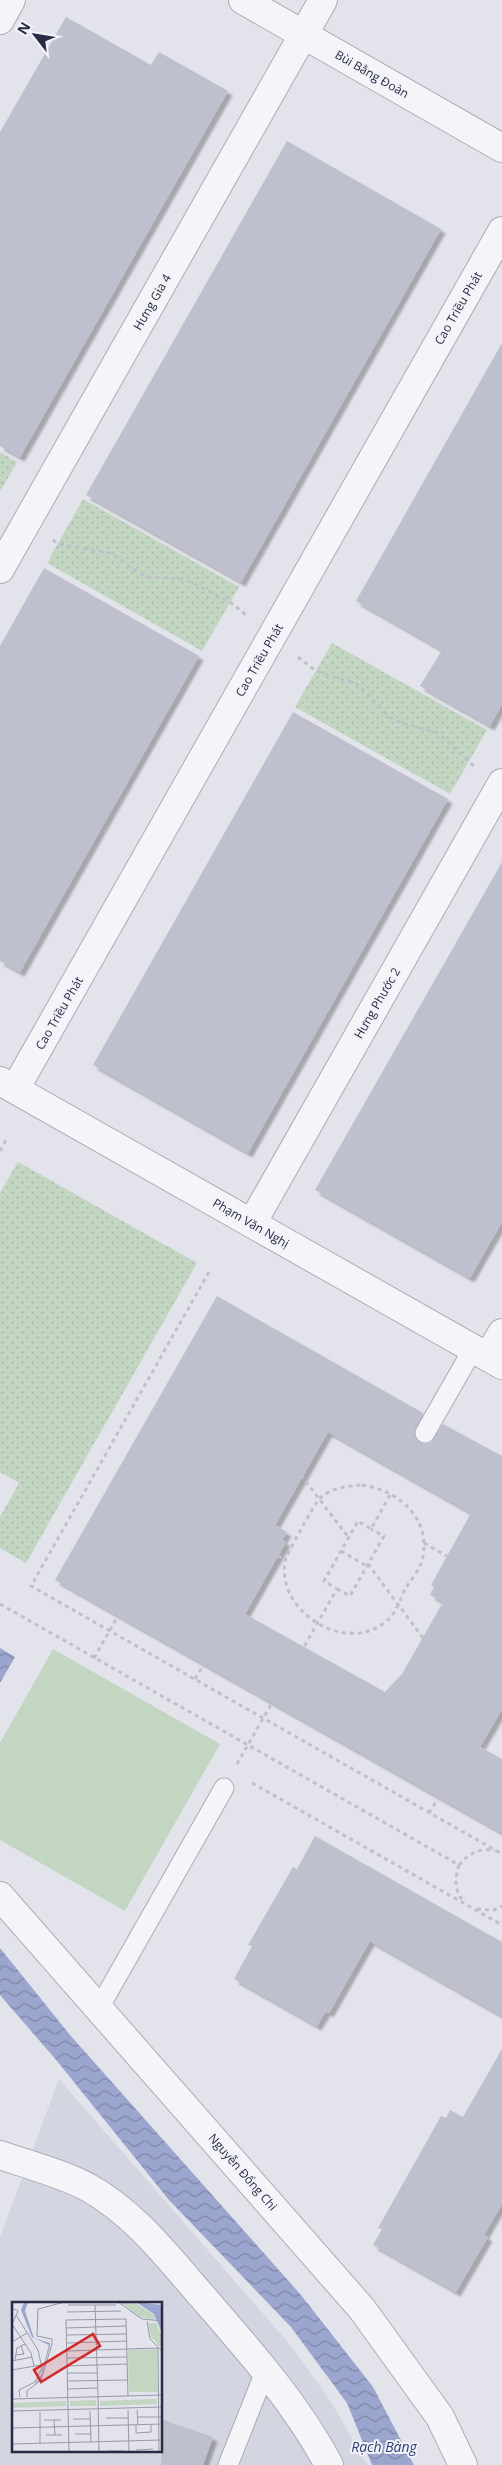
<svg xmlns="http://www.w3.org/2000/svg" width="502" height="2465" font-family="'Open Sans',sans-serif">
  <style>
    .built { fill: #d3d5e0; fill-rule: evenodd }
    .grass { fill: url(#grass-dots) }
    .garden { fill: #c2d6c2 }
    .water { fill: url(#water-waves) }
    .building { fill: #bec0ce; fill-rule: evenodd; filter: url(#shadow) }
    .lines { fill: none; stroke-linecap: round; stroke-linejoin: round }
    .service-casing { stroke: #aaacb9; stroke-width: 21 }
    .minor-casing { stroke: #aaacb9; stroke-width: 30 }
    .tertiary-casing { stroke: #aaacb9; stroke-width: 30 }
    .path { stroke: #c0c0ca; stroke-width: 3; stroke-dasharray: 4 4; stroke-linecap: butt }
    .service { stroke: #f5f5f9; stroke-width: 19 }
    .minor { stroke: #f5f5f9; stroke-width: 28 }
    .tertiary { stroke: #f5f5f9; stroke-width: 28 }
    .labels { text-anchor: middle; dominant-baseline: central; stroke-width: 4; stroke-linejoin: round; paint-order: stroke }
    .street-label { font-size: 12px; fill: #282b44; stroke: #f2f3f8 }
    .water-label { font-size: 14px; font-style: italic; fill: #2f3d7c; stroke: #f2f3f8 }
    .inset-road { fill: none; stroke: #9899a8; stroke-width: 1 }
    .view { fill: #d62828; fill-opacity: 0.15; stroke: #d62828; stroke-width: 2.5 }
    .inset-edge { fill: none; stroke: #282b44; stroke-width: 2.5 }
  </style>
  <defs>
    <pattern id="grass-dots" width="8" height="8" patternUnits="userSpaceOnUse" patternTransform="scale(1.25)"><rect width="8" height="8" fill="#c2d6c2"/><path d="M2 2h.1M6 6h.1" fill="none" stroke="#a7b8a8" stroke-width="1.8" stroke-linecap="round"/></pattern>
    <pattern id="water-waves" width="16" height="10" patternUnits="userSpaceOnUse" patternTransform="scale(1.25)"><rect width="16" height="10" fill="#9aa6cd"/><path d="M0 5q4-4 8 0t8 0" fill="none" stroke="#7e87a8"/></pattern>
    <filter id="shadow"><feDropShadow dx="4.5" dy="4.5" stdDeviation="1" flood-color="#0004"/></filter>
  </defs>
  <rect width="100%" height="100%" fill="#e2e3eb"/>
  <!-- built -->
  <path class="built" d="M59 2079 292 2347 333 2405 367 2465H0V2237ZM14 2304H161V2451H14Z"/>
  <!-- grass -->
  <g class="grass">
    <polygon points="0,452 17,462 0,492"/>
    <polygon points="83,499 239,587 202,651 47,563"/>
    <polygon points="332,643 487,730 450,794 295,707"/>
    <polygon points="18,1162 197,1263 26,1563 0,1548 0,1517 19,1483 0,1472 0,1193"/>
  </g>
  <!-- garden -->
  <polygon class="garden" points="53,1649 220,1744 125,1911 0,1840 0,1743"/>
  <!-- water -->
  <g class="water">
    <polygon points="0,1648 15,1657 0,1683"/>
    <polygon points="0,1948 70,2035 301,2295 373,2387 414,2465 372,2465 347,2403 291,2327 169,2200 57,2061 0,1995"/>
  </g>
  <!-- building -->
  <g class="building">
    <polygon points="66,17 151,65 159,52 228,91 20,457 0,446 0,132"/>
    <polygon points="287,141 441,229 241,582 86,495"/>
    <polygon points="502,343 502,704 490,726 420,686 442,650 356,601"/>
    <polygon points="44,568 199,656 20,972 0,961 0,646"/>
    <polygon points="293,712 448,799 248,1153 93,1065"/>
    <polygon points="502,862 502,1222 470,1278 315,1190"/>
    <path d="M217 1296 423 1413 414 1433 419 1442 426 1444 431 1442 443 1424 502 1456V1709L480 1747 502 1759V1833L55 1580ZM328 1432 471 1513 431 1585 434 1587 430 1595 443 1602 402 1674 385 1692 245 1614 286 1542 282 1540 287 1532 275 1525Z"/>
    <polygon points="315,1836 502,1942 502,2016 370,1941 329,2013 326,2011 317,2026 234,1979 252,1946 248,1945 293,1867 297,1869"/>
    <polygon points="502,2049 502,2204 484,2235 488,2237 456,2292 373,2245 382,2229 378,2228 441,2116 446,2118 450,2110 463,2117"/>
    <polygon points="161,2419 213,2437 203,2465 161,2465"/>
  </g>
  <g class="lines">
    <defs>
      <g id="service">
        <polyline points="425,1433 473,1349"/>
        <polyline points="99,2008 224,1788"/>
        <polyline points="228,2465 265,2372"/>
      </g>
      <g id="minor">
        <polyline points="0,20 11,0"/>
        <polyline points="0,569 323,0"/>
        <polyline points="0,1081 502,1365"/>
        <polyline points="15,1089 502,231"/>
        <polyline points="252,1223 502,783"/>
        <polyline points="488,1357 502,1333"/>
        <path d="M0 2155C26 2164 67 2175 89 2188 134 2213 168 2257 201 2295 247 2348 296 2403 329 2465"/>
      </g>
      <g id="tertiary">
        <polyline points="243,0 502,148"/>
        <polyline points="0,1896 362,2309 440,2417 463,2465"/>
      </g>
    </defs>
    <!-- service casing -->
    <use href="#service" class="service-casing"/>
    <!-- minor casing -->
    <use href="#minor" class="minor-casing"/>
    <!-- tertiary casing -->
    <use href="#tertiary" class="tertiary-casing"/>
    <!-- path -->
    <g class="path">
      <polyline points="53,540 58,544 110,553 145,577 185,579 230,602 246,615"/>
      <polyline points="298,657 316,671 357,684 393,720 438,733 475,767"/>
      <polyline points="0,1151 6,1140"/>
      <polyline points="209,1272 31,1586 502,1854"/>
      <polyline points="301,1475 349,1538"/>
      <path d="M362 1485C397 1490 430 1516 423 1556 422 1567 411 1580 405 1589 401 1598 396 1612 389 1619 357 1649 307 1628 290 1594 285 1584 283 1572 285 1561 286 1555 315 1503 320 1498 331 1488 347 1486 362 1485Z"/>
      <polyline points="183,1502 191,1506"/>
      <polyline points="424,1543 447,1556"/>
      <polyline points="341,1551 367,1566"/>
      <polyline points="278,1556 285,1559"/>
      <polyline points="368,1564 423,1638 427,1640"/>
      <polyline points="337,1589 350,1596 384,1536 371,1529"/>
      <path d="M0 1604 459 1865C455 1878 454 1890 463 1901"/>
      <polyline points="94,1658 203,1466"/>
      <polyline points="195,1679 204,1664"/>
      <polyline points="237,1764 337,1589 324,1581 358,1521 371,1529 391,1493"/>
      <polyline points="252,1783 502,1925"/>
      <polyline points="429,1813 439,1797"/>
      <path d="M459 1865C468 1854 480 1847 495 1851"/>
      <polyline points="477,1909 494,1910 502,1906"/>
    </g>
    <!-- service -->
    <use href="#service" class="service"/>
    <!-- minor -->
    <use href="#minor" class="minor"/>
    <!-- tertiary -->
    <use href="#tertiary" class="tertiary"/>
  </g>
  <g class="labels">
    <!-- street labels -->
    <g class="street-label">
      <text transform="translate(372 74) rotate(30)">Bùi Bằng Đoàn</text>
      <text transform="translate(152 302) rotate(-60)">Hưng Gia 4</text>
      <text transform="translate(458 308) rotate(-60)">Cao Triều Phát</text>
      <text transform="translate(259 660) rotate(-60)">Cao Triều Phát</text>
      <text transform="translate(377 1003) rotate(-60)">Hưng Phước 2</text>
      <text transform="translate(59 1013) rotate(-60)">Cao Triều Phát</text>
      <text transform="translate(251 1223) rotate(30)">Phạm Văn Nghị</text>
      <text transform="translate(243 2172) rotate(49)">Nguyễn Đổng Chi</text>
    </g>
    <!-- water labels -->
    <g class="water-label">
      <text x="384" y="2446">Rạch Bàng</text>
    </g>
  </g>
  <!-- overview -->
  <g transform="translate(12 2302)">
    <rect width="150" height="150" fill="#e2e3eb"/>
    <path d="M108 0H122L142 13 144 18 128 15ZM136 21H144L150 35V47L139 35ZM145 47 146 90H117L116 48ZM145 97V102L88 104V99ZM84 98V104H58V99ZM54 99V104L0 106V101Z" fill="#c2d6c2"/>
    <path d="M12 0H16L13 9 22 36 38 41V44L29 76 22 83 29 73 37 43 20 35 9 8ZM124 0 150 3V31L142 12Z" fill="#9aa6cd"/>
    <path class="inset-road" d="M106 0 130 17 150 19M56 3H104M83 3 86 94M0 6 6 9 0 22 19 51 22 64M55 10 109 9M4 13 26 48 30 66 23 80 7 88 8 95M135 19 138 37 150 49M54 26 114 24M54 33 115 32M0 40 15 31M55 41 115 39M146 46 147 150M55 49 146 46M3 53 12 52 9 44M55 56 115 55M3 58 5 46 13 42M0 59 20 55M55 64 115 62M0 68 29 63M55 71H85M56 79 116 78M56 87 85 86M86 94 87 150M15 95V89L29 78 40 42V37L25 34 26 7 53 0M0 97 150 93M116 108 117 150M125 108 126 123M0 109 150 105M78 109 79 140M28 110V141M126 115H150M94 116H116M61 117H78M32 118H49M42 118 43 133M124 123V131L139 130V123M0 126 150 122M63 132H79M34 133H50M0 142 150 138M124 148 141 147M95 149H112M57 150 54 18 114 17 116 93"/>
    <path class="view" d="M81 32 88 44 29 80 22 68Z"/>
    <rect width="150" height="150" class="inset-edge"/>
  </g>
  <!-- north arrow -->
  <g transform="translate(35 35) rotate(301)" stroke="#f2f3f8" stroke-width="4" paint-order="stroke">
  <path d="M0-4L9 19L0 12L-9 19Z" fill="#282b44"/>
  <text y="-8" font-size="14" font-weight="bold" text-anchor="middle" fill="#282b44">N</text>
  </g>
</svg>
